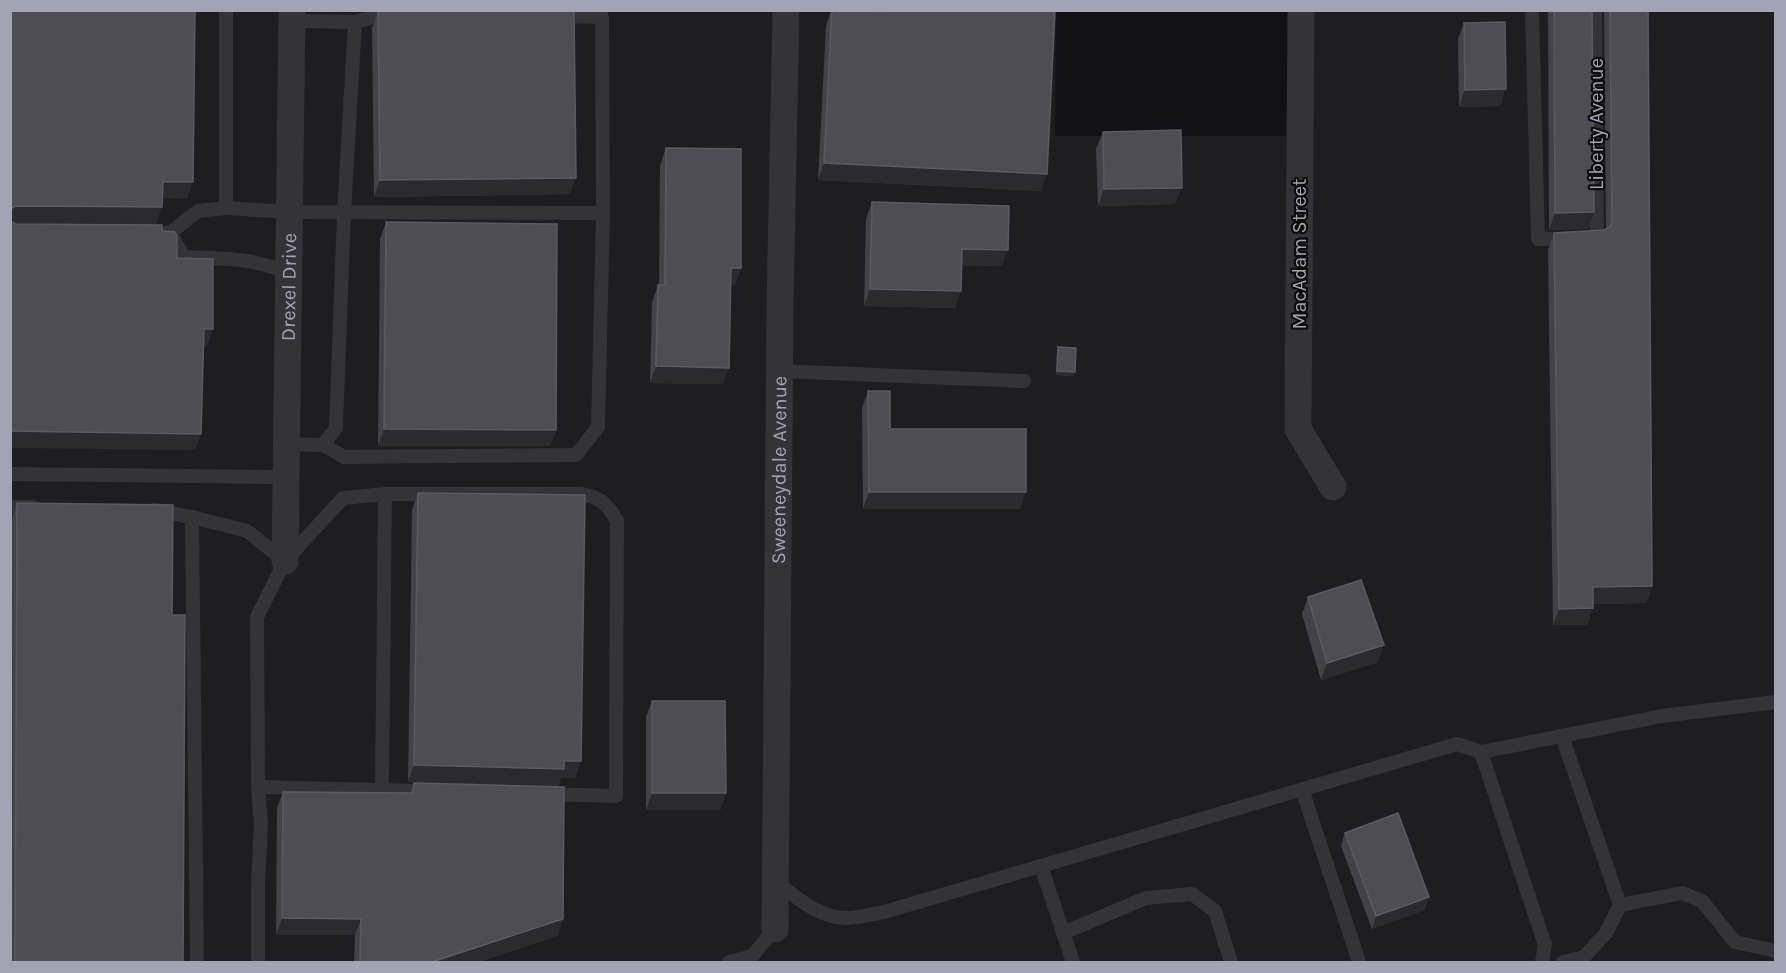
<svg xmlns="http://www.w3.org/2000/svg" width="1786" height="973" font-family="Karla,sans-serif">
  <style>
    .built { fill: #1e1e20 }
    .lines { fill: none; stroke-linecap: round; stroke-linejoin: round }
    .lane { stroke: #333338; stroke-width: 14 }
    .street { stroke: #333338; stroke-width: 27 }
    .wall { fill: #434248 }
    .shaded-wall { fill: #2b2a2e }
    .building { fill: #4e4d54; stroke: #5b5a62; stroke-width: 1.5 }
    .labels { text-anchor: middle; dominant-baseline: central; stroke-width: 4.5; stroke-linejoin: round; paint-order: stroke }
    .street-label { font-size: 20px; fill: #a3a4b3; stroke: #0d0d0e }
  </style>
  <rect width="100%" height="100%" fill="#121113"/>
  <!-- built -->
  <polygon class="built" points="10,11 1056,11 1055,136 1303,136 1304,11 1775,11 1775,962 11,962"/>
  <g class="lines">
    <!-- lane -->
    <g class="lane">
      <polyline points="226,10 226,208 289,212 603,213"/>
      <polyline points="1532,10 1538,239 1597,238 1595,10"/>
      <polyline points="291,21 355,22 384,14 393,14"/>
      <path d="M166 233H170L184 257C221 258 255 258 289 273"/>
      <polyline points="170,233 198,211 226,208"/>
      <polyline points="779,371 1024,381"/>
      <polyline points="287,444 323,445 344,457 576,455 598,427 603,213 602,17 556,16"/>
      <polyline points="323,445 336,428 344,212 355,22"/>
      <polyline points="10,474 286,477"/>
      <path d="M385 494H580C600 497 607 503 617 521L616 796 258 787 257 617 285 561 343 498Z"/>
      <polyline points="10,507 33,507"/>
      <polyline points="154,510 192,517 197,962"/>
      <polyline points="192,517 247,531 285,561"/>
      <polyline points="1562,736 1620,905"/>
      <polyline points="1481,752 1662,716 1776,702"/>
      <polyline points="258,787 261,824 258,883 258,962"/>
      <polyline points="1302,789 1359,962"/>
      <polyline points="382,790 385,494"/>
      <polyline points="1041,866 1073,962"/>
      <path d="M775 881C796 897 819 918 846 918 858 918 872 914 884 912L1457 744 1481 752 1545 945 1542 962"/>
      <polyline points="1063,933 1146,898 1192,894 1215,911 1231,962"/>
      <polyline points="729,962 752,956 775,929"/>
      <polyline points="1563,962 1584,957 1606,933 1620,905 1682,893 1702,901 1735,942 1776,951"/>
    </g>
    <!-- street -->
    <g class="street">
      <polyline points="1301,10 1298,429 1333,487"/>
      <path id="s1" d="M285 561 292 10"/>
      <path id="s2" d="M775 929 780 305 786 10"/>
    </g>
  </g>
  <!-- wall -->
  <g class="wall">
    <polygon points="831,10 879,12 879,10 1055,10 1041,191 818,180 826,26"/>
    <polygon points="1548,10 1592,10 1594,212 1588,229 1549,230"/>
    <polygon points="1604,10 1648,10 1652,586 1646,603 1593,604 1587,625 1553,625 1548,250 1554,233 1604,230 1606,229"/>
    <polygon points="378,11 570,194 374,197 372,28"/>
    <polygon points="1464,23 1500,106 1459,107 1458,39"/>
    <polygon points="1103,132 1175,204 1098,206 1096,149"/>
    <polygon points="666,148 735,285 731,285 723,384 650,383 652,302 658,285 659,285 660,165"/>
    <polygon points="872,202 1002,266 961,265 955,308 864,306 866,219"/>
    <polygon points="386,222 556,430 550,446 378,446 380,239"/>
    <polygon points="1058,347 1074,376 1056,375 1057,352"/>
    <polygon points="868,391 890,429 1020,509 863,509 862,408"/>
    <polygon points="418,493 575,778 561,778 558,786 408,782 412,510"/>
    <polygon points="17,503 172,615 183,963 10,963 11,520"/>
    <polygon points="1308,597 1378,662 1321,680 1302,614"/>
    <polygon points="652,701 726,793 720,810 646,810 646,717"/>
    <polygon points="414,783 563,919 557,936 475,963 354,963 355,935 276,935 277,808 283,792 410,793"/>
    <polygon points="1345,833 1429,897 1424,910 1372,929 1341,846"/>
  </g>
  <!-- shaded-wall -->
  <g class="shaded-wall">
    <polygon points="1506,89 1500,106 1459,107 1465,90"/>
    <polygon points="824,163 1047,174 1041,191 818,180"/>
    <polygon points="576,178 570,194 374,197 380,180"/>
    <polygon points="163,182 193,182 187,199 157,198"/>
    <polygon points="1182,188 1175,204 1098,206 1104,189"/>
    <polygon points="16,206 162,207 156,224 10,223 10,209"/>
    <polygon points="1594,212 1588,229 1549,230 1555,213"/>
    <polygon points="962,249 1008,250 1002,266 956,265"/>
    <polygon points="731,268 741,268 735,285 725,285"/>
    <polygon points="870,289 961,291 955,308 864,306"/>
    <polygon points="204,329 213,329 207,346 198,346"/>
    <polygon points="656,366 729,368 723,384 650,383"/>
    <polygon points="1057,371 1075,372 1074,376 1056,375"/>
    <polygon points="384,429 556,430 550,446 378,446"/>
    <polygon points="10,431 201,434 195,450 10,448"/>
    <polygon points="869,492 1026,492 1020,509 863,509"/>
    <polygon points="1652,586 1646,603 1587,604 1593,587"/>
    <polygon points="1593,608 1587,625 1553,625 1559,609"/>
    <polygon points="1384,645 1378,662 1321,680 1327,663"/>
    <polygon points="564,761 581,761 575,778 561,778 558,786 408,782 414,765"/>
    <polygon points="652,793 726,793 720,810 646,810"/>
    <polygon points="1429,897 1424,910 1372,929 1376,916"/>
    <polygon points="282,918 361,919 355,935 276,935"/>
    <polygon points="563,919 557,936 475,963 429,963"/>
  </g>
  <!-- building -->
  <g class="building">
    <polygon points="10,10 195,10 193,182 163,182 162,207 16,206 10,209"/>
    <polygon points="574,10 576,178 380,180 378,11"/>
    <polygon points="832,10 884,12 884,10 1055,10 1047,174 824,163"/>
    <polygon points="1554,10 1592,10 1594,212 1555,213"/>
    <polygon points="1610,10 1648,10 1652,586 1593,587 1593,608 1559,609 1554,233 1604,230 1611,226 1612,221"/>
    <polygon points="1505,22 1506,89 1465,90 1464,23"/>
    <polygon points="1181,130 1182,188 1104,189 1103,132"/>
    <polygon points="666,148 741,149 741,268 731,268 729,368 656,366 658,285 665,285"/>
    <polygon points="872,202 1009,206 1008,250 962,249 961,291 870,289"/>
    <polygon points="10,221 16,224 162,225 162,231 175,232 177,236 177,258 213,259 213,329 204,329 201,434 10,431"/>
    <polygon points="386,222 557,224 556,430 384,429"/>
    <polygon points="1058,347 1076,348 1075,372 1057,371"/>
    <polygon points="868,391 890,391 890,429 1026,429 1026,492 869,492"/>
    <polygon points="418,493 585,495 581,761 564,761 564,769 414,765"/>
    <polygon points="17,503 173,505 172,615 185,615 183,963 15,963"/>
    <polygon points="1361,580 1384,645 1327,663 1308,597"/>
    <polygon points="652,701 725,701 726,793 652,793"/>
    <polygon points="414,783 564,787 563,919 429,963 360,963 361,919 282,918 283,792 413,793"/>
    <polygon points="1398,813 1429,897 1376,916 1345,833"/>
  </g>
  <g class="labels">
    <!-- street labels -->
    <g class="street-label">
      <text transform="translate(1596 124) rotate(-90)">Liberty Avenue</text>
      <text transform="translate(1299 254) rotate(-90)">MacAdam Street</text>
      <text stroke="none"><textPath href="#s1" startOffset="274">Drexel Drive</textPath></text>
      <text stroke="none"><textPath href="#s2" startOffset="459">Sweeneydale Avenue</textPath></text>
    </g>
  </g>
  <!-- border -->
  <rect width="1786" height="973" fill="none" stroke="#a3a4b3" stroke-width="24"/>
</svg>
